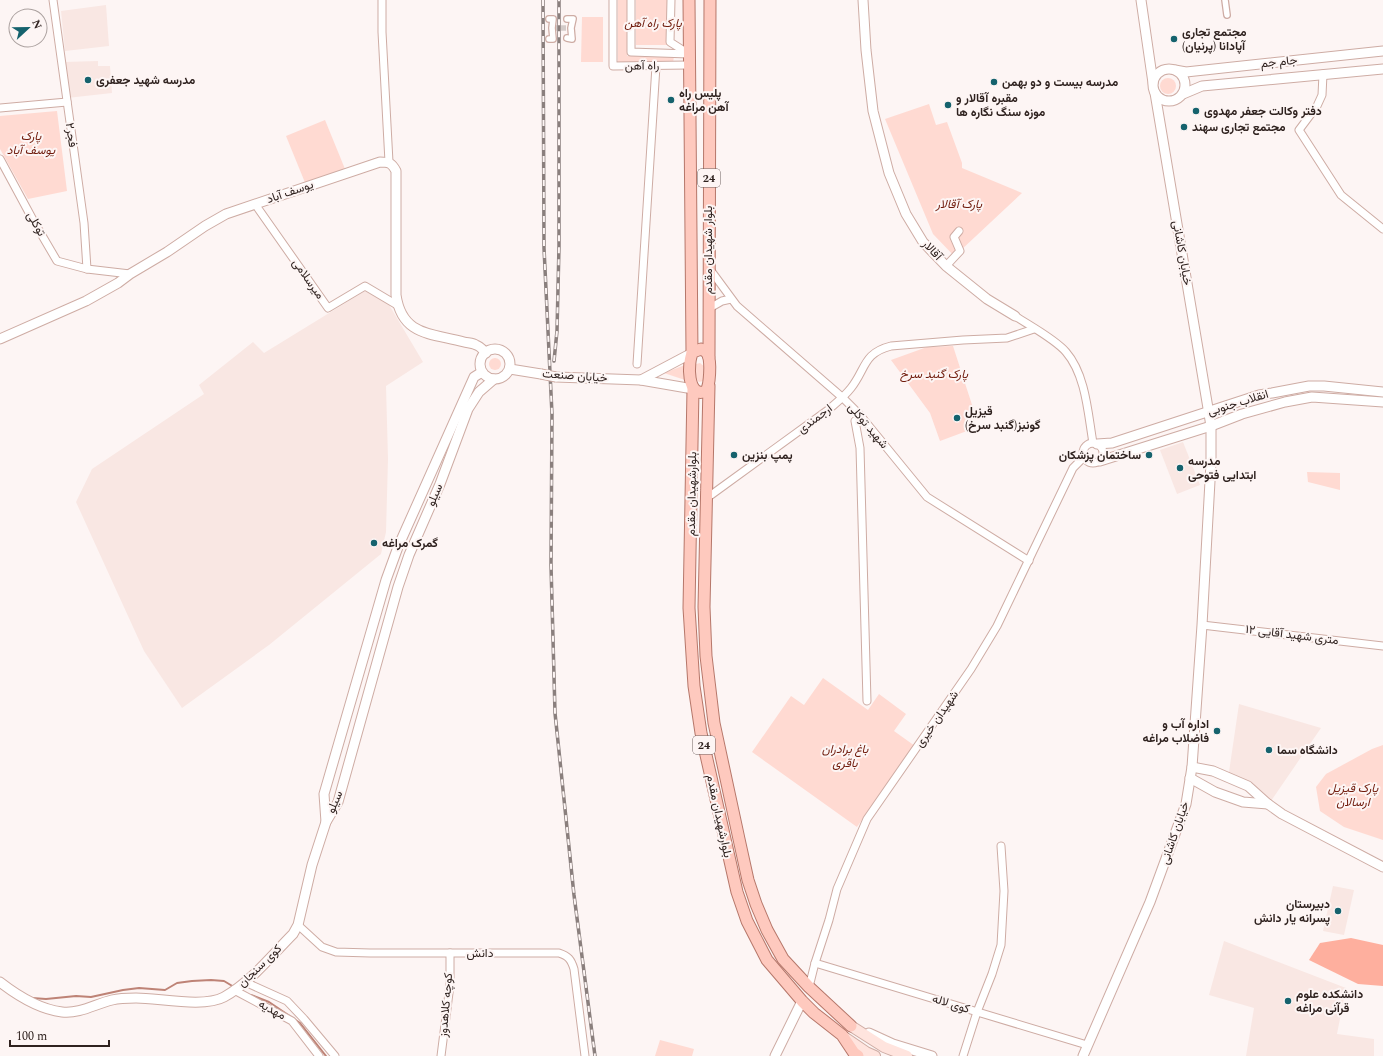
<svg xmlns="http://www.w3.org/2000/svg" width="1383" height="1056" font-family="Spectral,Vazirmatn,serif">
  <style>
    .built { fill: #f9e7e3 }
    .green { fill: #ffdad2 }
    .forest { fill: #feaf9e }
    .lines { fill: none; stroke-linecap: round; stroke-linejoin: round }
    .stream { stroke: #be8376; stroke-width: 2 }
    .pedestrian-tunnel { stroke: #d4cbc9; stroke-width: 5.5; stroke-dasharray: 5.5 3; stroke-linecap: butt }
    .pedestrian-casing { stroke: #ceaca4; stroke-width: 8 }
    .minor-casing { stroke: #ceaca4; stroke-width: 9 }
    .tertiary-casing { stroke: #ceaca4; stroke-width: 11 }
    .secondary-casing { stroke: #ceaca4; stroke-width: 12 }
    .primary-casing { stroke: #b6776a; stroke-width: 13 }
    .pedestrian { stroke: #fff; stroke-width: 5.5 }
    .minor { stroke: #fff; stroke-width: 7 }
    .tertiary { stroke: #fff; stroke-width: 9 }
    .secondary { stroke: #ffe4de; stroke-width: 10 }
    .primary { stroke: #fec9be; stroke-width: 11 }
    .rail-casing { stroke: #8a7f7d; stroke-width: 3.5 }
    .rail { stroke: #fdf5f4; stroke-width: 2; stroke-dasharray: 6; stroke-linecap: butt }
    .tertiary-bridge-casing { stroke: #ceaca4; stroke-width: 11; stroke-linecap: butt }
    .tertiary-bridge { stroke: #fff; stroke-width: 9 }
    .poi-dot { fill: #15626d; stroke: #fdf5f4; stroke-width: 1.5 }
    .labels { text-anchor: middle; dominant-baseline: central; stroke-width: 4; stroke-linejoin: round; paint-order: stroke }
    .shield { fill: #fdf5f4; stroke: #6d615f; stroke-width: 1 }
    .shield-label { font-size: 11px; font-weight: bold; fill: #2f221f }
    .park-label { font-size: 12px; font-style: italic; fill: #701b0c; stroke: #fdf5f4 }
    .poi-label { font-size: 12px; font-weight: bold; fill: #2f221f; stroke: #fdf5f4; text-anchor: start }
    .street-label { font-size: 12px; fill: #2f221f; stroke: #fdf5f4 }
  </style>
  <rect width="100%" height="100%" fill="#fdf5f4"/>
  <!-- built -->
  <g class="built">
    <polygon points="106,5 109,46 65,51 61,11"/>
    <polygon points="98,61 98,66 110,66 112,93 67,98 64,62"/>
    <polygon points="365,291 388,303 423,362 386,386 388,459 386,532 381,554 269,645 182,708 144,651 76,502 92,469 204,394 199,385 253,342 264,353"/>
    <polygon points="1183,442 1200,485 1177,494 1160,450"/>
    <polygon points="1239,704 1321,728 1271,801 1229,772"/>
    <polygon points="1333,886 1354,890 1344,935 1323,931"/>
    <polygon points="1224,941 1346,988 1337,1034 1374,1039 1374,1056 1246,1056 1254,1008 1209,995"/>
  </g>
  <!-- green -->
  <g class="green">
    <polygon points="618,0 627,0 627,56 674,56 673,63 618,63"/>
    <rect x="636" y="0" width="33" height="45"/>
    <polygon points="582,17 603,17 603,62 581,62"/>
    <circle cx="1168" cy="86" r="8"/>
    <polygon points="929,104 936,125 947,122 962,163 962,168 1022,193 960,251 957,259 933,234 885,119"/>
    <polygon points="57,111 67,191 28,199 0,149 0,116"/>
    <polygon points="325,120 345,169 306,185 286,136"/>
    <polygon points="953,346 974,411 970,414 975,428 940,441 930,413 891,360 927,347"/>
    <circle cx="495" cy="364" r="6"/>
    <polygon points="700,363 705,367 705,378 703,381 699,382 695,378 694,367 696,364"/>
    <polygon points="685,365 685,380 664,373"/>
    <polygon points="1307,472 1340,473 1340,490 1308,482"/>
    <polygon points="823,678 868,710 879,694 906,714 894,731 915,746 857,827 752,752 791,696 804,705"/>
    <polygon points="1383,745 1383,840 1344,827 1320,811 1316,787 1326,774 1372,749"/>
    <polygon points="660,1040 694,1049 692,1056 655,1056"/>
  </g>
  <!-- forest -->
  <polygon class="forest" points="1351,938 1383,945 1383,986 1358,984 1309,960 1320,943"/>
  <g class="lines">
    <!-- stream -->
    <g class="stream">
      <polyline points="251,995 269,1002 300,1023 326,1056"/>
      <polyline points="32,998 46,999 76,996 91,997 123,990 139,988 165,990 177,983 192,981 211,980 224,981 234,987"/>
    </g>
    <!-- pedestrian-tunnel -->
    <polyline class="pedestrian-tunnel" points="552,28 571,28"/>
    <defs>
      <g id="pedestrian">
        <polyline points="1225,0 1227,15"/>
        <polyline points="567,38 572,39 571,28 573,19 567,19"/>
        <polyline points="549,39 553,39 552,28 553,19 549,19"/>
      </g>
      <g id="minor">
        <polyline points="53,0 84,223 87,269"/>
        <polyline points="382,0 382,32 389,162"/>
        <polyline points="613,0 613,66 689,65"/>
        <polyline points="631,0 631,52 689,54"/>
        <polyline points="671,0 670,42 689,54"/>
        <polyline points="1323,74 1322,95 1317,106 1299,130 1341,195 1383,229"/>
        <polyline points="0,108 67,102"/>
        <polyline points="0,159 33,220 57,261 87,269 130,274"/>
        <polyline points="255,204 328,308 365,286 397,305"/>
        <polyline points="946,266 960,251 954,237 959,231"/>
        <polyline points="709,268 737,306 843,398 860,415 927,497 1029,561"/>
        <polyline points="708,309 722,301 731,299"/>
        <path d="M1015 316C1030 326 1055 339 1066 352 1086 375 1088 414 1093 443"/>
        <polyline points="637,364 656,66"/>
        <polyline points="855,421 860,448 867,701"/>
        <circle cx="1093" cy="453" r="10"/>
        <path d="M707 494 711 495 828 410C836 403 844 397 851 388 866 369 863 353 891 346L963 340 1007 338 1034 329"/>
        <polyline points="1202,625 1383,646"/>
        <path d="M298 925 322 947 336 952 370 953H559C568 956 571 959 574 969L585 1056"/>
        <polyline points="815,963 1087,1045"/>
        <polyline points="245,982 287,1001 304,1019 335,1056"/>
        <polyline points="809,987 815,963 829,920 837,889 867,819 971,669 997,626 1073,468 1084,457"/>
        <polyline points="234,990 292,1021 319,1056"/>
        <polyline points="441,1056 450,985 450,953"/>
        <polyline points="963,1056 977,1012 992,974 1001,945 1004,891 1001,846"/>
      </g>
      <g id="tertiary">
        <polyline points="863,0 866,50 873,111 889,173 906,214 923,242 946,266 987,299 1015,316"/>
        <polyline points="1141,0 1153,83"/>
        <circle cx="1169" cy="85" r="16"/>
        <polyline points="1175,70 1186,72 1383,51"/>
        <polyline points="1183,94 1202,86 1383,69"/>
        <path d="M0 339 86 301 118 283 130 274 167 252 205 226 226 214 380 162C389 162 392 163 396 171V295C402 336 431 333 464 342 468 343 473 343 476 345 480 346 483 350 486 353"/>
        <circle cx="495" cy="364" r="15"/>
        <polyline points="692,353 641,380 693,389"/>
        <polyline points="510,369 541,374"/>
        <polyline points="556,377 641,380"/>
        <polyline points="1097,444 1112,443 1259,395 1272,393 1309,386 1324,386 1383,392"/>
        <polyline points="1100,461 1211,426 1242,414 1285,402 1312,397 1383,402"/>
        <polyline points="1192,767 1213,771 1248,786 1268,804 1282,814 1383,867"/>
        <polyline points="1190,778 1215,792 1243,802 1268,804"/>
        <polyline points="326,822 324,794 386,580 398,547 474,377 482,372"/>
        <path d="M0 982C18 996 39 1009 62 1012 80 1014 95 1004 112 1000 120 998 129 998 136 998 159 998 204 1008 224 997 251 982 272 955 293 934L298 925 312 865 326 822 338 802 398 587 409 555 440 484 468 409 479 392 494 379"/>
        <polyline points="869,1033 893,1044 932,1056"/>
        <polyline points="775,1056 802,1001"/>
        <polyline points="1083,1056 1150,902 1186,804 1192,767 1202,625 1211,463 1211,426 1155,93"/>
      </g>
      <g id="secondary">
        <polyline points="851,1026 884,1047 907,1056"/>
        <polyline points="844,1037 866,1052 875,1056"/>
      </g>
      <g id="primary">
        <polyline points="689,0 692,353"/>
        <path d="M701 349C704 350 707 352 708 355 711 362 710 385 706 391 687 400 687 361 693 352Z"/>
        <polyline points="709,357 710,0"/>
        <polyline points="709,386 704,607 706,656 714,723 739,839 748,880 756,904 767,930 783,959 809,987 851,1026"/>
        <polyline points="693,389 689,608 694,686 701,733 737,892 747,921 767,960 802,1001 814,1013 842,1035 854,1053 858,1056"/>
      </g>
    </defs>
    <!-- pedestrian casing -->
    <use href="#pedestrian" class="pedestrian-casing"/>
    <!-- minor casing -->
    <use href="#minor" class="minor-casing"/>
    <!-- tertiary casing -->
    <use href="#tertiary" class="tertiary-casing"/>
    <!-- secondary casing -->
    <use href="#secondary" class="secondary-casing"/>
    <!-- primary casing -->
    <use href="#primary" class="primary-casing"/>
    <!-- pedestrian -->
    <use href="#pedestrian" class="pedestrian"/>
    <!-- minor -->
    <use href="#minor" class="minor"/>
    <!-- tertiary -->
    <use href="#tertiary" class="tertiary"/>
    <!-- secondary -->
    <use href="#secondary" class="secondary"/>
    <!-- primary -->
    <use href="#primary" class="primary"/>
    <defs>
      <g id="rail">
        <polyline points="543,0 544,248 552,414 551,565 555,713 574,895 595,1056"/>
        <polyline points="554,361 557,331 559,246 559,0"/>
      </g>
    </defs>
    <!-- rail casing -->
    <use href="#rail" class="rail-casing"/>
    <!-- rail -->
    <use href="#rail" class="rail"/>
    <defs>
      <polyline id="tertiary-bridge" points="541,374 556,377"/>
    </defs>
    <!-- tertiary-bridge casing -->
    <use href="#tertiary-bridge" class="tertiary-bridge-casing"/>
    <!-- tertiary-bridge -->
    <use href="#tertiary-bridge" class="tertiary-bridge"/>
  </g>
  <!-- markers -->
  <g class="poi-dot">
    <circle cx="1174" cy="39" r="4"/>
    <circle cx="88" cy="80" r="4"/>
    <circle cx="994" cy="82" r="4"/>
    <circle cx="671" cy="100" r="4"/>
    <circle cx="948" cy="105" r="4"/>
    <circle cx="1196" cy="111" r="4"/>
    <circle cx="1184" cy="127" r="4"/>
    <circle cx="957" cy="418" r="4"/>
    <circle cx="734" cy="455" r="4"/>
    <circle cx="1149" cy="455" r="4"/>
    <circle cx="1180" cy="468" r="4"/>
    <circle cx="374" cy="543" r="4"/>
    <circle cx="1217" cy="731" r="4"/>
    <circle cx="1269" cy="750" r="4"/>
    <circle cx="1338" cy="911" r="4"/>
    <circle cx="1288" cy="1001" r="4"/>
  </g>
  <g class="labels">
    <!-- shield labels -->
    <g class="shield">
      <rect x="698" y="169" width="22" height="18" rx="3"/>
      <rect x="693" y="736" width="22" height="18" rx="3"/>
    </g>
    <g class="shield-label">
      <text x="709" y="178">24</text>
      <text x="704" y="745">24</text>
    </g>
    <!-- park labels -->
    <g class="park-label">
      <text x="653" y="23">پارک راه آهن</text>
      <text x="31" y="136">پارک<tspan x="31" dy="14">یوسف آباد</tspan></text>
      <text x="959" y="204">پارک آقالار</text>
      <text x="934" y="374">پارک گنبد سرخ</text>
      <text x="845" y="749">باغ برادران<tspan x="845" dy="14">باقری</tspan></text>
      <text x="1353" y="788">پارک قیزیل<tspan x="1353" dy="14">ارسالان</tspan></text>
    </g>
    <!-- poi labels -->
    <g class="poi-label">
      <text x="1182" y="32">مجتمع تجاری<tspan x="1182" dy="14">آپادانا (پرنیان)</tspan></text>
      <text x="96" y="80">مدرسه شهید جعفری</text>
      <text x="1002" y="82">مدرسه بیست و دو بهمن</text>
      <text x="679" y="93">پلیس راه<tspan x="679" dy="14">آهن مراغه</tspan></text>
      <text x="956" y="98">مقبره آقالار و<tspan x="956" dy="14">موزه سنگ نگاره ها</tspan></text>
      <text x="1204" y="111">دفتر وکالت جعفر مهدوی</text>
      <text x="1192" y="127">مجتمع تجاری سهند</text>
      <text x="965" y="411">قیزیل<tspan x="965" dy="14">گونبز(گنبد سرخ)</tspan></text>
      <text x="742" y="455">پمپ بنزین</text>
      <text x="1141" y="455" text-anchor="end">ساختمان پزشکان</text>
      <text x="1188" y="461">مدرسه<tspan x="1188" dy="14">ابتدایی فتوحی</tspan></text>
      <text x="382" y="543">گمرک مراغه</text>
      <text x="1209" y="724" text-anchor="end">اداره آب و<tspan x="1209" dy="14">فاضلاب مراغه</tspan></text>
      <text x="1277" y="750">دانشگاه سما</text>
      <text x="1330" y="904" text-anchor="end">دبیرستان<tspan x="1330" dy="14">پسرانه یار دانش</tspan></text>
      <text x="1296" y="994">دانشکده علوم<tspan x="1296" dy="14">قرآنی مراغه</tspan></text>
    </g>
    <!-- street labels -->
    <g class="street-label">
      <text transform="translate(1279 62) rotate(-6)">جام جم</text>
      <text transform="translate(642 66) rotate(-1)">راه آهن</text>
      <text transform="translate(71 135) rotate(82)">فجر۲</text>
      <text transform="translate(290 192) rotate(-19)">یوسف آباد</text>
      <text transform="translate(36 224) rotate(60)">توکلی</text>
      <text transform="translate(708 250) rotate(-90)">بلوار شهیدان مقدم</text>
      <text transform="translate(932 250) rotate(48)">آقالار</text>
      <text transform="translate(1182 253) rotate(80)">خیابان کاشانی</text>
      <text transform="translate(308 279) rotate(55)">میرسلامی</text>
      <text transform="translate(575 376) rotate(4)">خیابان صنعت</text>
      <text transform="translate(1238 403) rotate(-17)">انقلاب جنوبی</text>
      <text transform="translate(815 419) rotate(-37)">ارجمندی</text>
      <text transform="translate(868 426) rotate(50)">شهید توکلی</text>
      <text transform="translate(692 494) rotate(-89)">بلوارشهیدان مقدم</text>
      <text transform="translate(435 495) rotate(-67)">سیلو</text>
      <text transform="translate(1292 635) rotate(7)">۱۲ متری شهید آقایی</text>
      <text transform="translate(937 719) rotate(-55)">شهیدان خیری</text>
      <text transform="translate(335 802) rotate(-67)">سیلو</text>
      <text transform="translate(719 816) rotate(78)">بلوارشهیدان مقدم</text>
      <text transform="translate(1175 833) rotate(-71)">خیابان کاشانی</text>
      <text x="480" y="953">دانش</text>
      <text transform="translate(260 966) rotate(-44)">کوی سنجان</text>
      <text transform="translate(951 1004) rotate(17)">کوی لاله</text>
      <text transform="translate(446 1005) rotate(-85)">کوچه کلاهدوز</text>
      <text transform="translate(272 1010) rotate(28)">مهدیه</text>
    </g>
  </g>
  <!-- north arrow -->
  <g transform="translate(28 28) rotate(68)"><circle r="19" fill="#fdf5f4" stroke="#aba19f"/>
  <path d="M0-3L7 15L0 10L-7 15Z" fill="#15626d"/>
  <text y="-6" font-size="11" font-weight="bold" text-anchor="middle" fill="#2f221f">N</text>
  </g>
  <!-- scale -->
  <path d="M10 1040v6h99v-6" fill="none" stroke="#2f221f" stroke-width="2"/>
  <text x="16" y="1040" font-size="12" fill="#2f221f" stroke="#fdf5f4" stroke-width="3" paint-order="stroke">100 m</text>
</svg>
